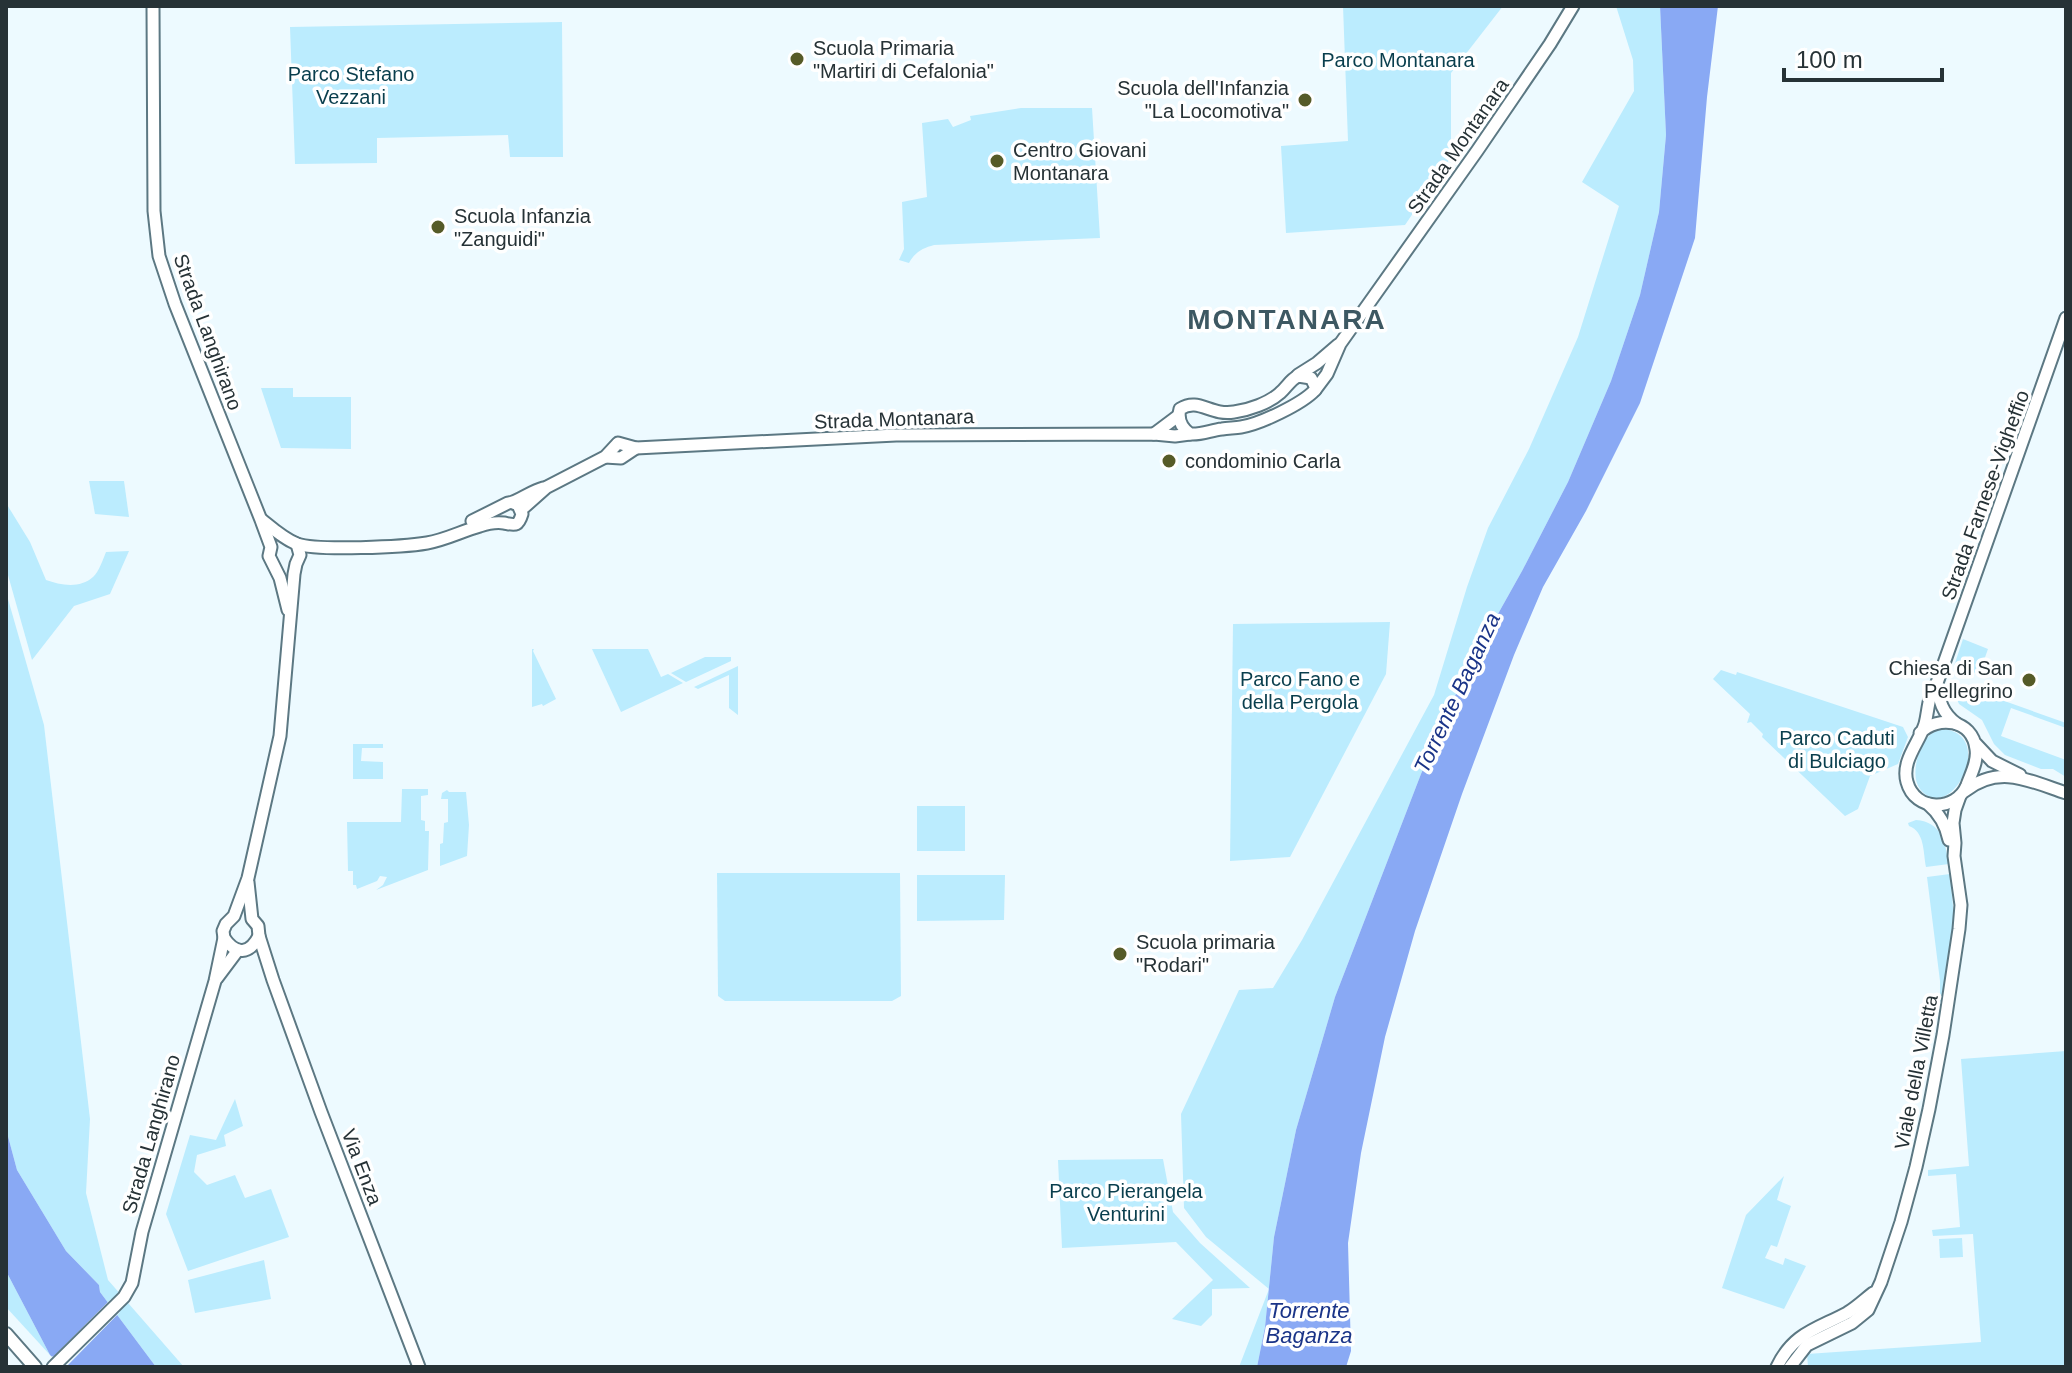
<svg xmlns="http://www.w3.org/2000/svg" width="2072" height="1373" font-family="Helvetica,sans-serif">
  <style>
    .green { fill: #bbecfe }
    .water { fill: #89a9f4 }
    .pier { fill: #edfaff }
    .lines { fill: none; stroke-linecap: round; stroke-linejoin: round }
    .tertiary-casing { stroke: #5c7883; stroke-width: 15 }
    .secondary-casing { stroke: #5c7883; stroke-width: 16 }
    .tertiary { stroke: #fff; stroke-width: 11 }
    .secondary { stroke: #fff; stroke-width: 12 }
    .poi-dot { fill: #565b28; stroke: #fff; stroke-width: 3 }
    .labels { text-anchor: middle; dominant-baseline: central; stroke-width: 7; stroke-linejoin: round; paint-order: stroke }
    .poi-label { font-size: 20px; fill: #263236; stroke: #fff; text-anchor: start }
    .park-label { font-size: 20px; fill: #093e4d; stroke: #fff }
    .street-label { font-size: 20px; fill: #263236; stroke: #fff }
    .water-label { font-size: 22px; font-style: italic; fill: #1a3488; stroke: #fff }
    .district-label { font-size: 28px; font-weight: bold; letter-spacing: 2px; fill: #3d5862; stroke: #fff }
  </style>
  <rect width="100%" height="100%" fill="#edfaff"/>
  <!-- green -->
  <g class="green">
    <polygon points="1343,6 1503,6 1451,73 1451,157 1405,225 1286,233 1281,146 1348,141"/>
    <polygon points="1616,6 1660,6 1666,135 1659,212 1640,295 1611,381 1568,482 1522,571 1466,671 1421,774 1335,997 1296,1130 1274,1237 1265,1327 1257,1367 1239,1367 1269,1289 1206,1237 1184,1208 1181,1114 1239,990 1273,988 1302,940 1434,695 1467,587 1488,528 1529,449 1578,337 1619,206 1582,182 1634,91 1633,60"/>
    <polygon points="562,22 563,157 510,157 508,135 377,138 377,163 295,164 290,27"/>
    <path d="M1021 108H1092L1100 238 934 245C923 248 915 252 909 263L899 260 904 249 902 202 927 197 922 123 948 119 953 127 971 120 970 116Z"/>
    <polygon points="261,388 293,388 293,397 351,397 351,449 281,448"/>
    <polygon points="89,481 124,481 129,517 95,514"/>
    <path d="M6 503 30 542 46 580C60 585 80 589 93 577 99 572 103 559 106 552L129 551 110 594 74 606 32 660 6 568Z"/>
    <polygon points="6,592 44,725 90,1119 86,1193 108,1280 184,1367 156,1367 100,1292 99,1285 66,1251 17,1170 6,1129"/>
    <polygon points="1390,622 1386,674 1290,857 1230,861 1233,624"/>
    <polygon points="1963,639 1988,649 1979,674 1954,666"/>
    <polygon points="532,649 534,649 533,651 556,699 543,706 542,704 532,707"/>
    <polygon points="592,649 648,649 661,677 668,674 683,683 621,712"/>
    <polygon points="705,657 731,657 731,661 686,682 671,673"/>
    <polygon points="738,666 738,715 729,708 729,675 698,689 694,687"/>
    <polygon points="1721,670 1736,675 1737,672 1903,727 1908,737 1898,764 1870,776 1858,809 1845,816 1762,737 1763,734 1751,722 1747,723 1750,714 1713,679"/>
    <polygon points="1948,681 2066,723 2066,728 2011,708 2001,736 2066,760 2066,777 2053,769 2041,769 2005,755 1994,744 1982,720 1959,704 1953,690 1947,687"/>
    <path d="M1944 729C1998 736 1949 827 1920 789 1910 776 1918 747 1928 737 1932 732 1938 730 1944 729Z"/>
    <polygon points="353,744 383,744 383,748 362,748 361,761 383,762 383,779 353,779"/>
    <polygon points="402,789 428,789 428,795 421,796 421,820 425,821 425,831 429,831 428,870 376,890 383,885 387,877 380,876 377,881 357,889 356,885 353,885 353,871 348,871 347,822 401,822"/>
    <polygon points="447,790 449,792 466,792 469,825 467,856 440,866 440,844 443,843 444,823 448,822 448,799 441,799 442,793"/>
    <rect x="917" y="806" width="48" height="45"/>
    <path d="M1916 820C1942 822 1945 842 1949 864L1926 867C1923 852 1925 832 1909 826L1908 823Z"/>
    <polygon points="717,873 900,873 901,996 892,1001 725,1001 718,996"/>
    <polygon points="1950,874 1954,917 1940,1009 1940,981 1927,877"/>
    <polygon points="917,875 1005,875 1004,920 917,921"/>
    <polygon points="2066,1051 2066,1367 1808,1367 1807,1354 1981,1342 1973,1234 1933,1236 1932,1230 1960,1227 1956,1174 1928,1176 1928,1170 1969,1166 1961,1059"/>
    <polygon points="235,1099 243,1126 224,1135 226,1146 197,1155 194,1172 207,1185 235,1175 245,1198 271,1189 289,1237 188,1271 166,1214 190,1135 216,1140"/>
    <polygon points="1163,1159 1173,1212 1200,1243 1250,1288 1212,1289 1212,1315 1201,1326 1172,1319 1213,1280 1176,1242 1062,1248 1058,1160"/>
    <polygon points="1784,1176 1777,1200 1791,1206 1777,1247 1771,1245 1765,1258 1783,1265 1785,1258 1806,1266 1784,1309 1722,1288 1746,1215"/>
    <polygon points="1962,1238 1963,1257 1940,1258 1939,1239"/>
    <polygon points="264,1260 271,1299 195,1313 188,1280"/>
    <polygon points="6,1271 50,1355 6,1307"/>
  </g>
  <!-- water -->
  <g class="water">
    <polygon points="1660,6 1718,6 1707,97 1695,238 1640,403 1586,511 1543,587 1514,655 1462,794 1415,931 1385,1037 1361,1153 1348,1243 1351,1351 1346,1367 1257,1367 1265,1327 1274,1237 1296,1130 1335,997 1421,774 1466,671 1522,571 1568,482 1611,381 1640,295 1659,212 1666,135"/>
    <polygon points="6,1129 17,1170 66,1251 99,1285 100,1292 156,1367 63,1367 50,1355 6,1271"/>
  </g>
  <!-- pier -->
  <polygon class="pier" points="111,1299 120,1312 66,1367 57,1367 48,1358 54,1356"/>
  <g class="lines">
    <defs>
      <g id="tertiary">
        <polyline points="153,6 154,211 159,256 175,304 261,520 271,547 269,556 280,578 288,610"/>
        <polyline points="1298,375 1317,363 1338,345"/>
        <path d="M1298 376 1311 378 1315 386V390C1302 404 1260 424 1241 427 1235 428 1228 428 1222 429 1211 430 1202 435 1190 434 1182 428 1177 420 1180 409 1199 397 1210 416 1234 412 1249 410 1269 403 1280 393 1287 387 1290 380 1298 376Z"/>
        <polyline points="1315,390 1327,374 1340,344 1477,151 1550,44 1573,6"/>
        <polyline points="1154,434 1178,416"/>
        <polyline points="605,457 621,458 636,448"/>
        <polyline points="521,510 547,487 605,457 618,443 636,448 896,435 1154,434 1175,436 1190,434"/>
        <path d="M262 520C273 529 284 539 297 544 317 551 404 547 427 543 445 540 462 531 480 526 486 524 497 522 504 523 515 525 518 527 522 514L518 505 513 503"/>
        <path d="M472 521 508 503C516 503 531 491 543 488"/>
        <path d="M1937 683C1939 701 1942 713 1957 724"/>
        <path d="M1920 733C1938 715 1972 719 1976 749 1978 761 1971 774 1967 785 1956 812 1915 812 1907 782 1901 761 1919 743 1925 724 1929 708 1927 699 1937 683L2066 318"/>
        <polyline points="1976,744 1992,761 2020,775"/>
        <path d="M1965 791C1999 764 2030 781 2066 793"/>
        <path d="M1928 804C1940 814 1946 825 1949 840"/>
        <polyline points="248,882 252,919 258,926 259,936 273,980 321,1112 419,1367"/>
        <path d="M224 938C236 955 249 955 259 936"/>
        <polyline points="217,978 238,950"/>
        <polyline points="53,1367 124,1297 132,1283 142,1232 215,981 224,938 223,931 226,924 234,916 248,878 280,736 294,574 296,564 300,555 297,544"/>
        <path d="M1777 1367C1793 1333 1817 1329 1847 1313 1857 1307 1864 1300 1873 1293"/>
        <polyline points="1790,1367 1807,1345 1852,1323 1868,1310 1881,1282 1901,1222 1916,1167 1929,1109 1943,1035 1959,929 1961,905 1954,856 1955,843 1953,823 1955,810 1960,796"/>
      </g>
      <polyline id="secondary" points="6,1334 35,1367"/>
    </defs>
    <!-- tertiary casing -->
    <use href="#tertiary" class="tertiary-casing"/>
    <!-- secondary casing -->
    <use href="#secondary" class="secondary-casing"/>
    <!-- tertiary -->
    <use href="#tertiary" class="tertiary"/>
    <!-- secondary -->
    <use href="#secondary" class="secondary"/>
  </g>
  <!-- markers -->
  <g class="poi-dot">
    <circle cx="797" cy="59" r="8"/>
    <circle cx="1305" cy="100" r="8"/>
    <circle cx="997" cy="161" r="8"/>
    <circle cx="438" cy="227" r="8"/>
    <circle cx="1169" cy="461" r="8"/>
    <circle cx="2029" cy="680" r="8"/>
    <circle cx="1120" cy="954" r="8"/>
  </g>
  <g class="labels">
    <!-- poi labels -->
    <g class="poi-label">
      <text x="813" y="48">Scuola Primaria<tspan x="813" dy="23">"Martiri di Cefalonia"</tspan></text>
      <text x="1289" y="88" text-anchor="end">Scuola dell'Infanzia<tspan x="1289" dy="23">"La Locomotiva"</tspan></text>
      <text x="1013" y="150">Centro Giovani<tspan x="1013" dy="23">Montanara</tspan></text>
      <text x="454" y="216">Scuola Infanzia<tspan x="454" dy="23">"Zanguidi"</tspan></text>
      <text x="1185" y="461">condominio Carla</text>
      <text x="2013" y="668" text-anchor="end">Chiesa di San<tspan x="2013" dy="23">Pellegrino</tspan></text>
      <text x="1136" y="942">Scuola primaria<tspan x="1136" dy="23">"Rodari"</tspan></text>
    </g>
    <!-- park labels -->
    <g class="park-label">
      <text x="1398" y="60">Parco Montanara</text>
      <text x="351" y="74">Parco Stefano<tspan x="351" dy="23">Vezzani</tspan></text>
      <text x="1300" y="679">Parco Fano e<tspan x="1300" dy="23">della Pergola</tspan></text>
      <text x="1837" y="738">Parco Caduti<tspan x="1837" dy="23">di Bulciago</tspan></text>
      <text x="1126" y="1191">Parco Pierangela<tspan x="1126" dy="23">Venturini</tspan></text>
    </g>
    <!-- street labels -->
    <g class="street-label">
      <text transform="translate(1458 146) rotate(-55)">Strada Montanara</text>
      <text transform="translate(208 332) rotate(70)">Strada Langhirano</text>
      <text transform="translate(894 419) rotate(-2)">Strada Montanara</text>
      <text transform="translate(1985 495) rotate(-70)">Strada Farnese-Vigheffio</text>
      <text transform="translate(1916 1072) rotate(-79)">Viale della Villetta</text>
      <text transform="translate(151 1134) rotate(-74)">Strada Langhirano</text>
      <text transform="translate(362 1167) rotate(69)">Via Enza</text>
    </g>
    <!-- water labels -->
    <g class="water-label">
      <text transform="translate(1457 693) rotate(-65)">Torrente Baganza</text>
      <text x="1309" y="1310">Torrente<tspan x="1309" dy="25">Baganza</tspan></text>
    </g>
    <!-- district labels -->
    <g class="district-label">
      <text x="1287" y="319">MONTANARA</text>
    </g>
  </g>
  <!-- border -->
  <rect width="2072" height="1373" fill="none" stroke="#263236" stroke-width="16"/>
  <!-- scale -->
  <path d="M1784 68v12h158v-12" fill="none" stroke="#263236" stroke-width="4"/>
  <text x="1796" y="68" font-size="24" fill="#263236" stroke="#ffffff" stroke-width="6" paint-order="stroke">100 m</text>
</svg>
